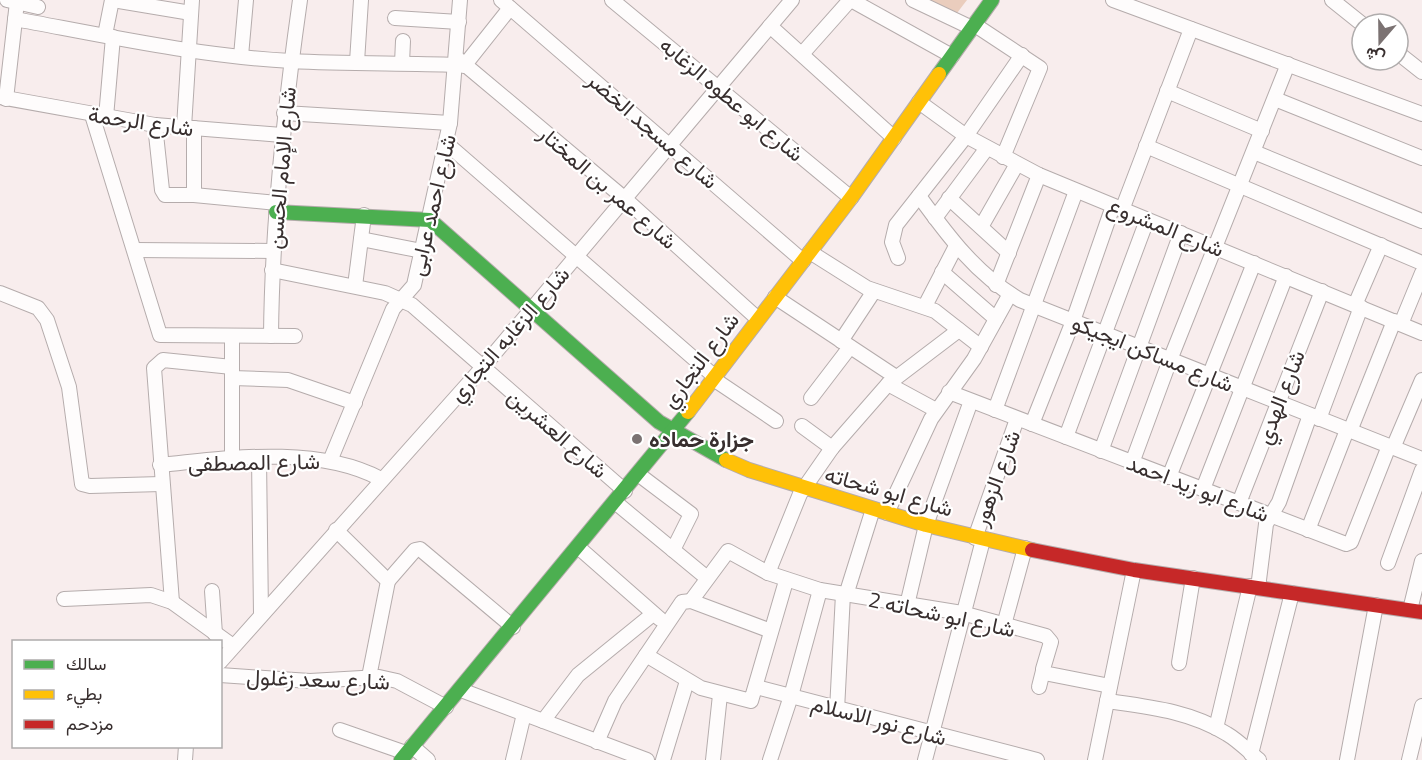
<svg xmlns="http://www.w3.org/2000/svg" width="1422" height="760" font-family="'Titillium Web',Vazirmatn,sans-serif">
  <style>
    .green { fill: #eacdbd }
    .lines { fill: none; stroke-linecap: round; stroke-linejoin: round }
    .street-casing { stroke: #b5acac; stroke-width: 16 }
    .fast-casing { stroke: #b5acac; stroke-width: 16 }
    .slow-casing { stroke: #b5acac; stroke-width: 16 }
    .jam-casing { stroke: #b5acac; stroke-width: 16 }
    .street { stroke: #fefcfc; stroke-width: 14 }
    .fast { stroke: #4caf50; stroke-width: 14 }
    .slow { stroke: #ffc107; stroke-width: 14 }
    .jam { stroke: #c62828; stroke-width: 14 }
    .poi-dot { fill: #7b7272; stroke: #fff; stroke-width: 2 }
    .labels { text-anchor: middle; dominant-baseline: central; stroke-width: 4.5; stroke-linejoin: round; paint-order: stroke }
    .street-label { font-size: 22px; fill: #382f2f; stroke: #fff }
    .poi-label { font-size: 22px; font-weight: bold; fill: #382f2f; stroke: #fff; text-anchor: start }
  </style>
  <rect width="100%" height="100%" fill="#f8eded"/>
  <!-- green -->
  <polygon class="green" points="929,0 967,0 957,13"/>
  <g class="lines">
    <defs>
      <g id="street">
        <polyline points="7,0 38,7"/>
        <polyline points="113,0 191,13"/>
        <polyline points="501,0 803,261"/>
        <polyline points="612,0 851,198"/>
        <polyline points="851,0 952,56"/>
        <polyline points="913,0 972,28"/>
        <polyline points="1113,0 1422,114"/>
        <polyline points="1332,0 1362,24"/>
        <polyline points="395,18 459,22"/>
        <path d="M15 19C107 36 198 56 291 61 346 64 401 63 456 65"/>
        <polyline points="975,25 1040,68 1003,157"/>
        <polyline points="770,26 894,138"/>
        <polyline points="105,35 112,0"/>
        <polyline points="1398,53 1422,72"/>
        <polyline points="802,54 850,0"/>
        <polyline points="241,56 246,0"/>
        <polyline points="457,58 624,198 758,319"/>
        <polyline points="357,62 361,0"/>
        <polyline points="402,63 403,41"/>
        <polyline points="464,66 510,8"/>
        <polyline points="1167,91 1262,131"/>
        <polyline points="0,97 155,125 282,135"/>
        <polyline points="6,99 17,2"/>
        <polyline points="1275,99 1422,158"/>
        <polyline points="919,102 966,136 1039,175 1422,333"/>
        <polyline points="284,113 450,123"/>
        <polyline points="92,115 160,335 295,336"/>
        <polyline points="106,117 113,37"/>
        <polyline points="155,125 162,190 165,195 194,195 277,203"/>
        <polyline points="184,127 192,0"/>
        <polyline points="194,128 194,195"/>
        <polyline points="446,143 714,376"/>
        <polyline points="1146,146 1422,263"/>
        <polyline points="1254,152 1422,221"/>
        <path d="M919 196C948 236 976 274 1020 300L1422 459"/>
        <polyline points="949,198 1009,253"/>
        <polyline points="1122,210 1191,29"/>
        <polyline points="935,218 987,148"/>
        <polyline points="981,227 1017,164"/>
        <polyline points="361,239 422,251"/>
        <polyline points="135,250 273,251"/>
        <polyline points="810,252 867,288 935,311 981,347"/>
        <polyline points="898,258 892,242 896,225 966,136 1022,55"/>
        <polyline points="272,270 385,293 412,305 625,491"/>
        <polyline points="942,272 996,319"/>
        <polyline points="996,285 1039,175"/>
        <polyline points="355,286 364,215"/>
        <polyline points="0,293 38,308 47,320 69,387 82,484 90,486 161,484"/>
        <polyline points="775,297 896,377"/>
        <polyline points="1355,305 1381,245"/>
        <polyline points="925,306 956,246"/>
        <polyline points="1401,324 1422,273"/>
        <polyline points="232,336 232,458"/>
        <path d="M271 336C272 223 284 112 300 0"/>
        <polyline points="841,341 874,291"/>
        <polyline points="232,378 288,380 355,403"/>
        <polyline points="712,378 776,421"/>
        <polyline points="888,384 936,410"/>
        <polyline points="949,392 1346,544 1351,542 1389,446"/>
        <polyline points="811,398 850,347"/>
        <polyline points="995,410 1076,191"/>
        <polyline points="1319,419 1361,307"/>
        <polyline points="1032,424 1073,321 1113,206"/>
        <polyline points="802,426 832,448"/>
        <polyline points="1350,431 1394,321"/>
        <polyline points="1066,437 1147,220"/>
        <polyline points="1393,448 1422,380"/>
        <polyline points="1101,451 1181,233"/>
        <polyline points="259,458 261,614"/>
        <polyline points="330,461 393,309 414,285 450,123 460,0"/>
        <polyline points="1132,463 1170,360 1288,64"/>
        <path d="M160 465C229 458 317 445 381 479"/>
        <polyline points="638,474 691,514 673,550"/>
        <polyline points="1169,477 1254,263"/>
        <polyline points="1203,489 1286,276"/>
        <polyline points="615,502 707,578"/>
        <polyline points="1239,503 1322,291"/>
        <polyline points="887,513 931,419 974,359 1010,294"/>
        <polyline points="336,530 388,581 369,677"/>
        <polyline points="1308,530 1347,430"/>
        <polyline points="975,538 1017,419"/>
        <polyline points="578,547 660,619"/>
        <polyline points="1388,563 1422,470"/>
        <polyline points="768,573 800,494 832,448 888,384 959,330"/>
        <polyline points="388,581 415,550 420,549 513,627"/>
        <polyline points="1258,588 1266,524 1279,502 1310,415"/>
        <polyline points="212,591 215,634"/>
        <polyline points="846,595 873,509"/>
        <polyline points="64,599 151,595 172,602 233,646"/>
        <polyline points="691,601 728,551 768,573 820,590 962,613 1046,636 1051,642 1043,669 1044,673 1110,686"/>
        <polyline points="172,602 154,368 163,360 232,367"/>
        <polyline points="907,605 926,525 971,401"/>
        <polyline points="1410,610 1422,561"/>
        <polyline points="1004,625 1025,548"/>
        <polyline points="646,655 701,688 751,701 786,581"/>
        <polyline points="220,662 483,367 792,0"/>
        <polyline points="1179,663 1193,578"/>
        <polyline points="220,675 310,681 379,677 397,681 446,707"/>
        <polyline points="756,687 1037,760"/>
        <polyline points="1039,687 1043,671"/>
        <polyline points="461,690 647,760"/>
        <path d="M1107 701C1149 707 1190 711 1227 734 1239 741 1248 751 1259 760"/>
        <polyline points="837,710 843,594"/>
        <polyline points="543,721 578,675 653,614"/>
        <polyline points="1216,728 1250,586"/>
        <polyline points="340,730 406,753"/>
        <polyline points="597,742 615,701 682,602 691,601 771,631"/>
        <polyline points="412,746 428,760"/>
        <polyline points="1251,754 1292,593"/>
        <polyline points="185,760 186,746"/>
        <polyline points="513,760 524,714"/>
        <polyline points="663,760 687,681"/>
        <polyline points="713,760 720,695"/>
        <polyline points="770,760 791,696 820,590"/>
        <polyline points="925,760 983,540"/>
        <polyline points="1095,760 1134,570"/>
        <polyline points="1347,760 1376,605"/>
        <polyline points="1409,760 1422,706"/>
      </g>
      <g id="fast">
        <polyline points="939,74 992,0"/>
        <polyline points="276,212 430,220 659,422 726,460"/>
        <polyline points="401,760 688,412"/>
      </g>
      <g id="slow">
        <polyline points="688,412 851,198 939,74"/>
        <polyline points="726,460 749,470 926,525 1032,550"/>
      </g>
      <polyline id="jam" points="1032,550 1134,570 1422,612"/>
    </defs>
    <!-- street casing -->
    <use href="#street" class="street-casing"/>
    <!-- fast casing -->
    <use href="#fast" class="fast-casing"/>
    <!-- slow casing -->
    <use href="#slow" class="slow-casing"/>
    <!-- jam casing -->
    <use href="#jam" class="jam-casing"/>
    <!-- street -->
    <use href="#street" class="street"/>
    <!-- fast -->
    <use href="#fast" class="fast"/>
    <!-- slow -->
    <use href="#slow" class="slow"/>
    <!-- jam -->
    <use href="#jam" class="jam"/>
  </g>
  <!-- markers -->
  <circle class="poi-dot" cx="637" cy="439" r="6"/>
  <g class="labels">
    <!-- street labels -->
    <g class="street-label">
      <text transform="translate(732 99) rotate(40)">شارع ابو عطوه الزغابه</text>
      <text transform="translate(141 121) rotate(8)">شارع الرحمة</text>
      <text transform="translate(653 130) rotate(41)">شارع مسجد الخضر</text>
      <text transform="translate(281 168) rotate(-85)">شارع الإمام الحسن</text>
      <text transform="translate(608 187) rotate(41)">شارع عمر بن المختار</text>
      <text transform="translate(432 205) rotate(-77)">شارع احمد عرابى</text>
      <text transform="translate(1166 227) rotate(22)">شارع المشروع</text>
      <text transform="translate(509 334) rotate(-49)">شارع الزغابه التجاري</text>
      <text transform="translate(1153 353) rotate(22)">شارع مساكن ايجيكو</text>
      <text transform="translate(700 360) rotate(-53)">شارع التجاري</text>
      <text transform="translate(1280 397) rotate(-69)">شارع الهدي</text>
      <text transform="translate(558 433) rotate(41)">شارع العشرين</text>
      <text transform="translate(254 462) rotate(-1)">شارع المصطفى</text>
      <text transform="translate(996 478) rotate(-70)">شارع الزهور</text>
      <text transform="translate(1198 488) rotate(21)">شارع ابو زيد احمد</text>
      <text transform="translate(889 491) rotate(16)">شارع ابو شحاته</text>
      <text transform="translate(942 614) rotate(12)">شارع ابو شحاته 2</text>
      <text transform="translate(318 679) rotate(2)">شارع سعد زغلول</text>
      <text transform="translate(879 720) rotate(15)">شارع نور الاسلام</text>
    </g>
    <!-- poi labels -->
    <g class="poi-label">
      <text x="649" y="439">جزارة حماده</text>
    </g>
  </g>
  <!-- legend -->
  <rect x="12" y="640" width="210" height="108" fill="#ffffff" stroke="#afacac" stroke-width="1.5"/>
  <rect x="24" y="660" width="30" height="9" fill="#4caf50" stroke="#afacac" stroke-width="1.5"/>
  <text x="66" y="670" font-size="18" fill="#382f2f">سالك</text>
  <rect x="24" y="690" width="30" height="9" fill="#ffc107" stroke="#afacac" stroke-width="1.5"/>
  <text x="66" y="700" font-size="18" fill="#382f2f">بطيء</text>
  <rect x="24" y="720" width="30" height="9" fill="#c62828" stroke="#afacac" stroke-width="1.5"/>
  <text x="66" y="730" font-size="18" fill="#382f2f">مزدحم</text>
  <!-- north arrow -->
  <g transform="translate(1380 42) rotate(200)"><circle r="28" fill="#ffffff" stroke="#afacac" stroke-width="1.5"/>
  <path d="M0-4.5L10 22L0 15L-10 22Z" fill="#7b7272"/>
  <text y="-9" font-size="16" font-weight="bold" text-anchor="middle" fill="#382f2f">ش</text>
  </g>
</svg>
